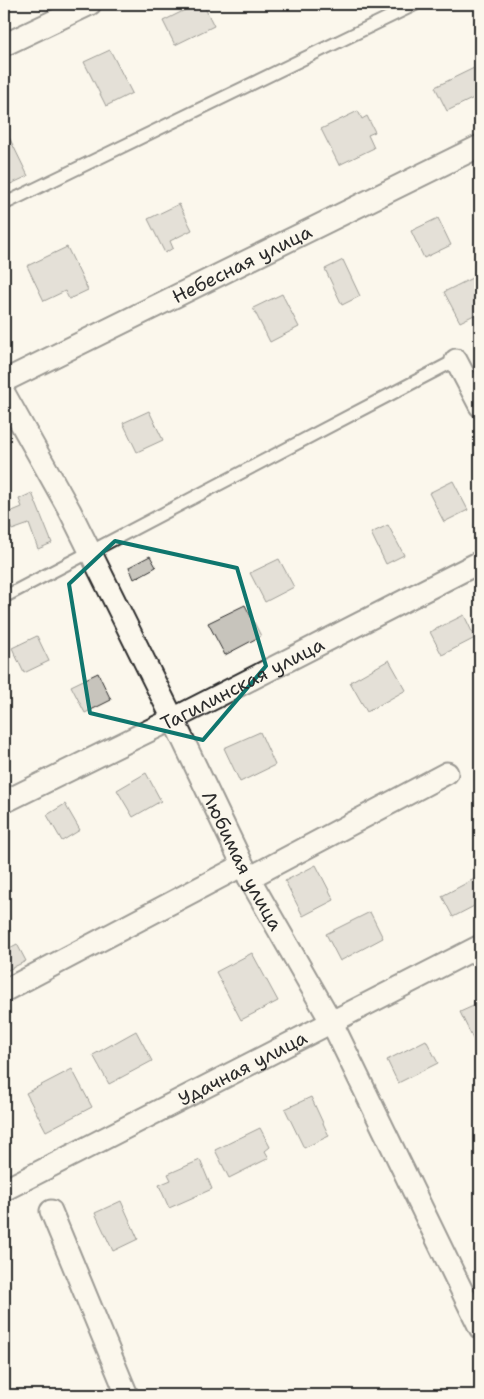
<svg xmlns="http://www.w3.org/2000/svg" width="484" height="1399" font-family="'Shantell Sans',sans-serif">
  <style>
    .building { fill: #c7c4bc; stroke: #2b2b2b }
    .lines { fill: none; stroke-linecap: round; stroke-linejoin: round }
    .service-casing { stroke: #2b2b2b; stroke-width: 15 }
    .minor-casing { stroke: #2b2b2b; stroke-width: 25 }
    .service { stroke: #fbf7ec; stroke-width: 11 }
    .minor { stroke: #fbf7ec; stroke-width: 21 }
    .marked { fill: none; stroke: #0f766e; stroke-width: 4; stroke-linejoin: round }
    .labels { text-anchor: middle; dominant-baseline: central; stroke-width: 4; stroke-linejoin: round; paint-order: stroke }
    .street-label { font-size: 19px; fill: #2b2b2b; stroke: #fbf7ec }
  </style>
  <rect width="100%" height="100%" fill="#fbf7ec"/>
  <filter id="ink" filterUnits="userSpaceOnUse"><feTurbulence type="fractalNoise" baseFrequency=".02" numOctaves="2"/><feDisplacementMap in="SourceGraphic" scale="10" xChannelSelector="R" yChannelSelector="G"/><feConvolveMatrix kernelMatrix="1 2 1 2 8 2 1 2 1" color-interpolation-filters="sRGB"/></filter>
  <g filter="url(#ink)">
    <!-- building -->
    <g class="building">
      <polygon points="197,4 203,4 214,26 175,45 163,21"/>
      <polygon points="110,50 132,93 106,106 84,62"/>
      <polygon points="474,68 480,81 480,95 447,111 435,87"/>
      <polygon points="358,111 362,119 367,116 375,132 368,135 374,148 339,165 321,129"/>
      <polygon points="8,135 28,176 4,187 4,137"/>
      <polygon points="179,204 192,230 170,241 173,248 165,253 148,219"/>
      <polygon points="438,218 451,245 424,258 411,231"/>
      <polygon points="67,247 88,290 69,299 65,291 44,301 27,266"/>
      <polygon points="343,260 360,296 342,305 325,269"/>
      <polygon points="480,274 480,312 460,322 444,292"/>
      <polygon points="282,294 299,327 270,342 253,308"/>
      <polygon points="149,411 163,440 137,452 123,423"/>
      <polygon points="453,481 468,510 444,522 429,493"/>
      <polygon points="32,493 52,543 38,549 29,524 12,530 5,514 22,507 19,499"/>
      <polygon points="388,525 404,555 386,564 371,533"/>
      <polygon points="150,556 156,567 134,579 129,567"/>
      <polygon points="279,559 294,587 265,602 250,573"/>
      <polygon points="245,605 261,636 225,655 208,623"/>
      <polygon points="464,615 475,638 442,655 430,632"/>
      <polygon points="37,636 49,661 24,673 12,648"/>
      <polygon points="389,660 406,690 367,712 350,682"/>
      <polygon points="98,673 111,700 85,713 71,686"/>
      <polygon points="260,732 275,765 240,782 224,748"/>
      <polygon points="146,773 161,801 133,817 117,790"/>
      <polygon points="65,804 80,830 62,841 47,815"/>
      <polygon points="316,865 334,900 303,916 285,881"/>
      <polygon points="478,877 480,881 480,903 453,917 442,896"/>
      <polygon points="370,912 383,938 340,961 326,934"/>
      <polygon points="17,944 26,961 4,972 4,951"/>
      <polygon points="252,953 278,1001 241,1020 216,972"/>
      <polygon points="480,1003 480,1038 474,1041 460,1012"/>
      <polygon points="136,1031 152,1061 109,1084 93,1055"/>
      <polygon points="426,1040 438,1063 398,1083 387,1060"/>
      <polygon points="72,1069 92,1107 46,1131 26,1093"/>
      <polygon points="311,1097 329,1136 304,1148 285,1109"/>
      <polygon points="260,1128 270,1147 265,1151 269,1158 229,1178 215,1150"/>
      <polygon points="200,1160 212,1189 169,1208 159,1185 171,1180 168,1174"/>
      <polygon points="121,1201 138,1239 113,1251 95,1213"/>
    </g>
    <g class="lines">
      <defs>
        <g id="service">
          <polyline points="4,204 416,4"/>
          <polyline points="4,597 456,360"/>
        </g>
        <g id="minor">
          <polyline points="4,45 90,4"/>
          <polyline points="456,360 480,406"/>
          <path id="s1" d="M4 381 480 146"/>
          <path id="s2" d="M4 393 70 511 173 719 249 878 332 1023 480 1328"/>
          <path id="s3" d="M4 802 173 719 480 562"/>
          <polyline points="249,878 447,773"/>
          <polyline points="4,991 243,865"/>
          <path id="s4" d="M4 1190 480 946"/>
          <polyline points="51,1211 127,1395"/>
        </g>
      </defs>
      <!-- service casing -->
      <use href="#service" class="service-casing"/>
      <!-- minor casing -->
      <use href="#minor" class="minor-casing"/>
      <!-- service -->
      <use href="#service" class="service"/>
      <!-- minor -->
      <use href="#minor" class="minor"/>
    </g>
  </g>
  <!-- marked area -->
  <path d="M0 0H484V1399H0ZM115 541 237 568 266 666 203 740 90 713 69 584Z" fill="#fbf7ec" fill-opacity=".55" fill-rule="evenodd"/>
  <path class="marked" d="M115 541 237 568 266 666 203 740 90 713 69 584Z"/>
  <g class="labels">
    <!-- street labels -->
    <g class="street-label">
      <text stroke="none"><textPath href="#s1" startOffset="265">Небесная улица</textPath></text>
      <text stroke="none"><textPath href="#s3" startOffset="266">Тагилинская улица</textPath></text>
      <text stroke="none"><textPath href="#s2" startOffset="525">Любимая улица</textPath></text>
      <text stroke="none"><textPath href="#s4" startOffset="268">Удачная улица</textPath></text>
    </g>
  </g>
  <!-- margin -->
  <rect width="484" height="1399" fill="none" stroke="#fbf7ec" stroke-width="20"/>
  <rect x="10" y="10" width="464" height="1379" fill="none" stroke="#2b2b2b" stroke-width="2" filter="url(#ink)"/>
</svg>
